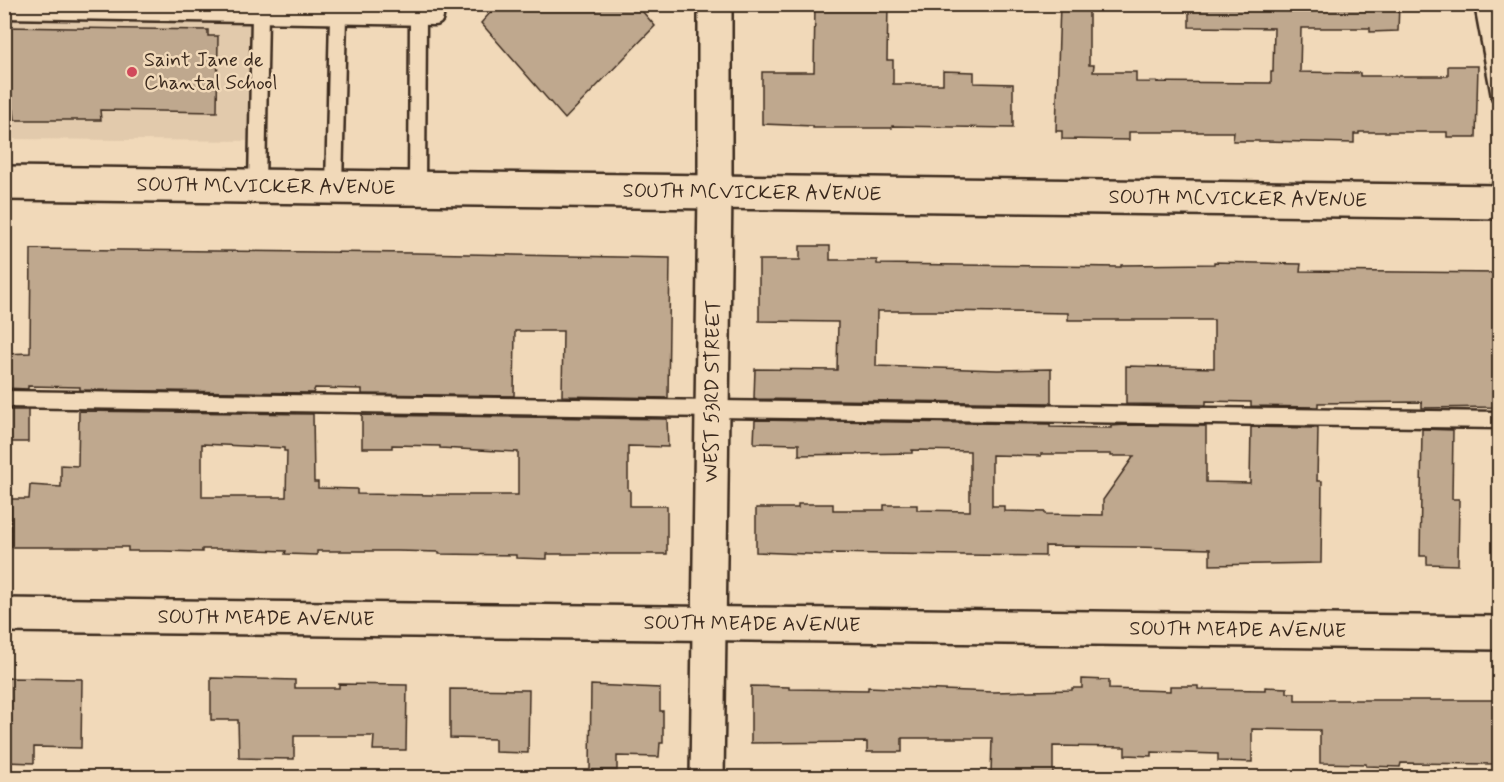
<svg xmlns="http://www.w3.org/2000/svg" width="1504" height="782" font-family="Mynerve,sans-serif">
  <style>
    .built { fill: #e2caac }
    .building { fill: #bfa88e; stroke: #3b2a1e; stroke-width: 1.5; fill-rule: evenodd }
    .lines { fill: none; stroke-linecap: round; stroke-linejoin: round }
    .lane-casing { stroke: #3b2a1e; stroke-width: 21 }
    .street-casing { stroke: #3b2a1e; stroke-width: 38 }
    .lane { stroke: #f1d9b9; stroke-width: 16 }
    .street { stroke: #f1d9b9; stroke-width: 33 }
    .poi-dot { fill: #d1495b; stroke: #f1d9b9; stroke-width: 2 }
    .labels { text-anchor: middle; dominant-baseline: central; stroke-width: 5; stroke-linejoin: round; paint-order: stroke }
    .poi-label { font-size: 20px; fill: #3b2a1e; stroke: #f1d9b9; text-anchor: start }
    .street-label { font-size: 20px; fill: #3b2a1e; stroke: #f1d9b9 }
  </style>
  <rect width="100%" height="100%" fill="#f1d9b9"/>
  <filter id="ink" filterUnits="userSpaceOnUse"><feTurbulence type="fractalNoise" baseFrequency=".0167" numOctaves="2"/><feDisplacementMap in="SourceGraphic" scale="12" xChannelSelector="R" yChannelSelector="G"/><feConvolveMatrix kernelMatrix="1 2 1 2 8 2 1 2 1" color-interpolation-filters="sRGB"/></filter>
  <g filter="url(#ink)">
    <!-- built -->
    <polygon class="built" points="5,5 260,5 260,141 5,139"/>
    <!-- building -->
    <g class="building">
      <polygon points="498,4 636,4 655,26 565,119 481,23"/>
      <polygon points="815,4 888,4 887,60 893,60 893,84 943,84 943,71 974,72 974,83 1013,84 1013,128 892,126 892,128 813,128 813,126 762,124 762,72 814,72"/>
      <polygon points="1060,4 1089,4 1089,65 1094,65 1093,72 1136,72 1136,82 1271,83 1271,72 1273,72 1274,28 1189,27 1189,4 1399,4 1398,31 1370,32 1370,28 1301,28 1300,72 1360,73 1360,76 1448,76 1448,66 1478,66 1476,137 1447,137 1447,132 1359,132 1359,134 1354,134 1354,143 1262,141 1233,141 1234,132 1129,132 1129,140 1062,139 1062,131 1056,131"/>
      <polygon points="4,27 208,30 208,36 218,36 217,112 100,110 101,120 15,120 14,110 4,110"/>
      <polygon points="800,246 830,246 830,260 877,260 877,264 1121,267 1121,265 1214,264 1214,262 1301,264 1300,271 1500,273 1498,407 1422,408 1422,402 1318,403 1318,407 1251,406 1251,402 1206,401 1206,405 1126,404 1126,366 1214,368 1214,320 1068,320 1068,313 935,311 877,311 876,366 998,370 1051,369 1051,403 757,399 754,398 755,369 837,370 838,322 759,321 759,260 800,260"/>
      <polygon points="31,249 416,253 670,258 668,398 562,396 563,331 515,331 514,396 362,394 362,389 315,388 313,393 80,390 80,387 28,386 28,389 4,388 4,354 30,353"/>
      <rect x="4" y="410" width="24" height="32"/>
      <path d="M79 411 313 414 314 482H318V488L357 489V494L435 495H518V452L440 448V446L392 445V448H362V415L667 419 668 447 628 446V490H630V506H667V554H547V559L516 558V555L439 554V552L397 551H317V555L285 554 286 551 226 549H202V552L162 551H128V547H11V499H29L30 485 61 487V465L78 466ZM202 444 284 448V451H287L286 497H202Z"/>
      <path d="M755 420 1050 424V427L1111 428V426L1126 425 1206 426V482L1250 483 1251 427 1318 428 1317 481H1322L1321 563 1210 565V549L1136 547 1045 546V556L884 554 832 553V555L756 552V508H798V504H833V510H884V505H917V510L970 511V451L912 450V453L799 455V444L754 443ZM1041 454H1111V456H1134L1103 500V515L1045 514V512L1004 511V506H992V455L1041 456Z"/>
      <polygon points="1422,429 1453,430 1452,499 1459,499 1458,565 1427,564 1427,556 1420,556"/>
      <polygon points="6,678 82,679 81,748 34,747 34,763 5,762"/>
      <polygon points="211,678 295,680 295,688 339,688 339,684 407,685 406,750 373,750 374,736 294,736 294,759 239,758 238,720 211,720"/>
      <polygon points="1082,679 1109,680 1109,689 1170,691 1170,686 1198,686 1198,689 1265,690 1265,687 1287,688 1287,693 1295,693 1295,700 1500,700 1500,752 1494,752 1494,764 1401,763 1400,767 1366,766 1366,764 1320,763 1320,730 1252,729 1252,762 1218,761 1218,754 1151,752 1151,756 1125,755 1125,747 1053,746 1053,775 991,774 992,738 902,738 902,752 867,752 867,742 751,743 751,686 789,687 789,689 868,690 868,687 993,692 1072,690 1072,688 1082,688"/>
      <polygon points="591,685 660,688 660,711 663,711 663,743 660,743 659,757 617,756 617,770 590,770"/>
      <polygon points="450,689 529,690 528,753 495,752 495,739 450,738"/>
    </g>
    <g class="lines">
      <defs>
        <g id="lane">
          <polyline points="1483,4 1500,96"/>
          <polyline points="4,10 435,17 436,4"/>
          <polyline points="257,186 260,14"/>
          <polyline points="334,187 338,16"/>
          <polyline points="417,187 418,17"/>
          <polyline points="4,399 1500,420"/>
        </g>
        <g id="street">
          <path id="s1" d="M4 183 1500 202"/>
          <path id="s2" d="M4 615 1500 633"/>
          <path id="s3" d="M707 778 715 192V4"/>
        </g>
      </defs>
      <!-- lane casing -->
      <use href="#lane" class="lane-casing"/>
      <!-- street casing -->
      <use href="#street" class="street-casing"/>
      <!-- lane -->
      <use href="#lane" class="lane"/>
      <!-- street -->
      <use href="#street" class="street"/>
    </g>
  </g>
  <!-- markers -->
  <circle class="poi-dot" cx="132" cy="72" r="6"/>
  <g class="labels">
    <!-- poi labels -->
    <g class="poi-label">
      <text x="144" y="60">Saint Jane de<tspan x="144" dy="23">Chantal School</tspan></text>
    </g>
    <!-- street labels -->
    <g class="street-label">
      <text stroke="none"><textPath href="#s1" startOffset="262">SOUTH MCVICKER AVENUE</textPath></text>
      <text stroke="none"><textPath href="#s1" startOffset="748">SOUTH MCVICKER AVENUE</textPath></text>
      <text stroke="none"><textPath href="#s1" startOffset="1234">SOUTH MCVICKER AVENUE</textPath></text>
      <text stroke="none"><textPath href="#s3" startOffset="387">WEST 53RD STREET</textPath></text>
      <text stroke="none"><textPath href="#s2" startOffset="262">SOUTH MEADE AVENUE</textPath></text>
      <text stroke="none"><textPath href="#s2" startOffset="748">SOUTH MEADE AVENUE</textPath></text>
      <text stroke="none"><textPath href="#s2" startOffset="1234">SOUTH MEADE AVENUE</textPath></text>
    </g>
  </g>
  <!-- margin -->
  <rect width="1504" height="782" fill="none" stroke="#f1d9b9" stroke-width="24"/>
  <rect x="12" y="12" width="1480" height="758" fill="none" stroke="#3b2a1e" stroke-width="2" filter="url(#ink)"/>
</svg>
